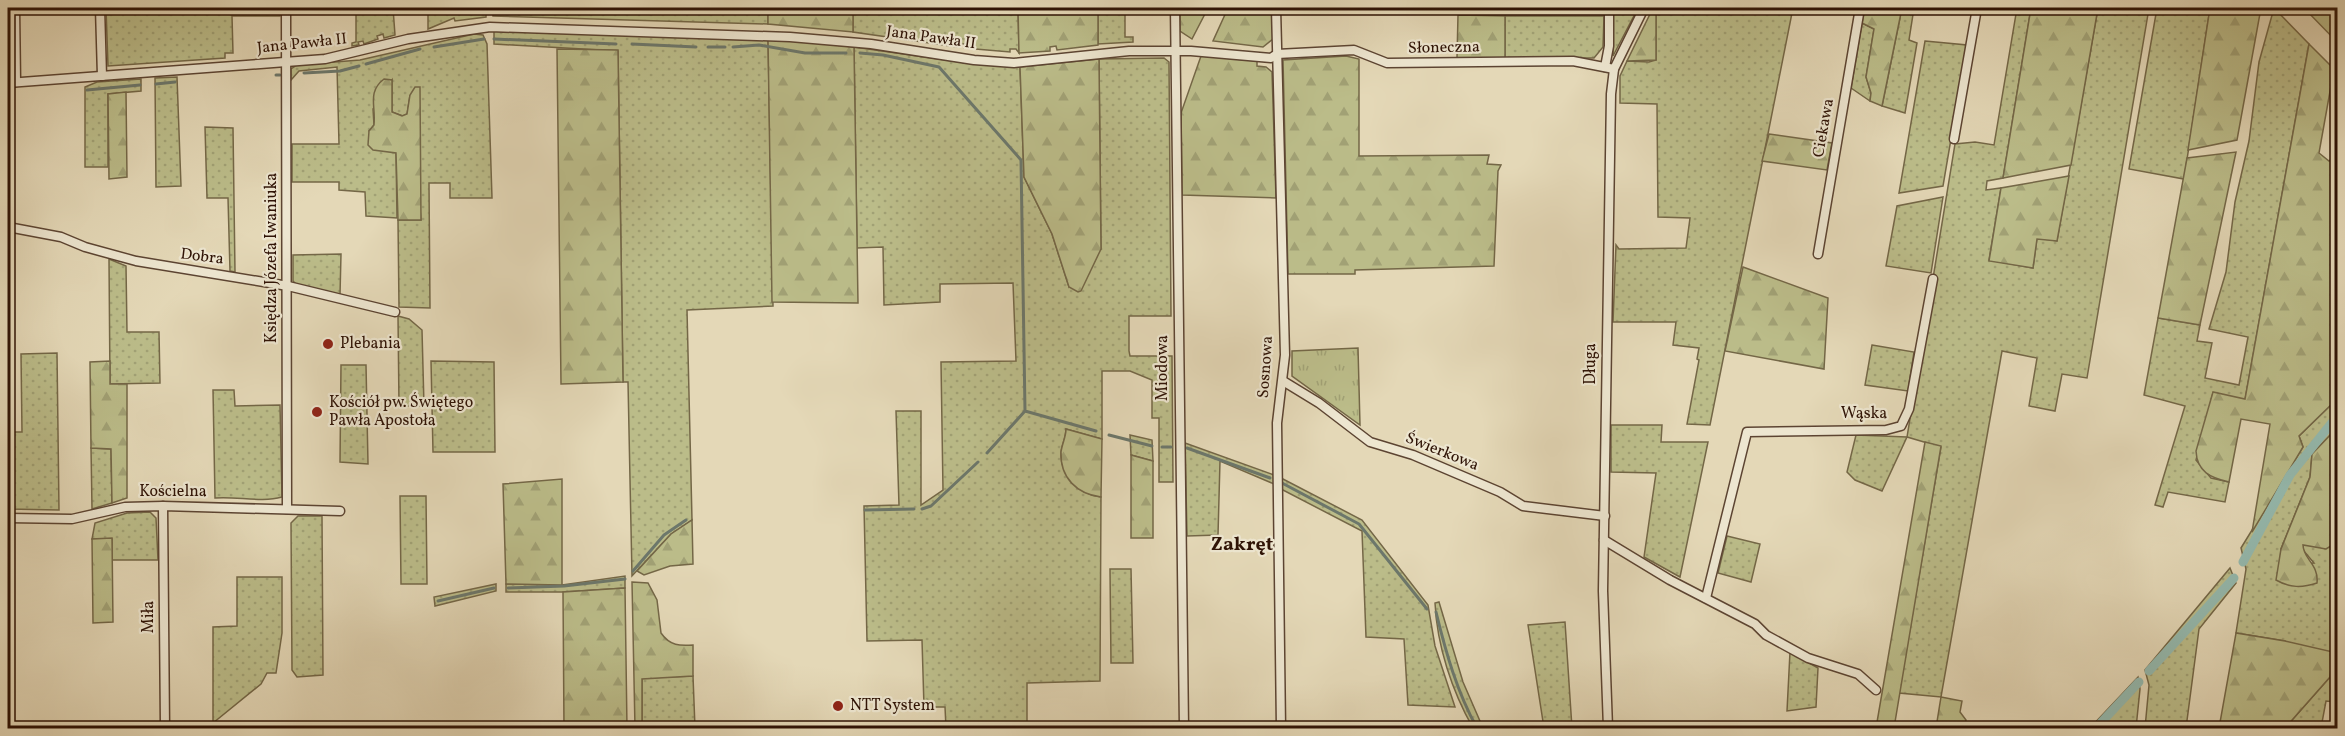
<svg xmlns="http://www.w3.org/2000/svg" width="2345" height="736" font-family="Vollkorn,serif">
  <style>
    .grass { fill: url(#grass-dots); stroke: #746747; stroke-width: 1.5 }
    .forest { fill: url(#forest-firs); stroke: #746747; stroke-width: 1.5 }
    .park { fill: url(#park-tufts); stroke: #746747; stroke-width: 1.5 }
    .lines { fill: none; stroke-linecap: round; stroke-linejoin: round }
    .stream { stroke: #6c776b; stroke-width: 3 }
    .canal { stroke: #95baaf; stroke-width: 9 }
    .minor-casing { stroke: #5c4432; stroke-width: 11 }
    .minor { stroke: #ede6d0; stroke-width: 8 }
    .poi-dot { fill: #8f2418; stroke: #ede6d0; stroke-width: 2 }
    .labels { text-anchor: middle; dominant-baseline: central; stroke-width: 4.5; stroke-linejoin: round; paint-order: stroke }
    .street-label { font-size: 16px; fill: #2e1205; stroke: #ede6d0 }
    .poi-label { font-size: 16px; fill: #2e1205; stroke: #ede6d0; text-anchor: start }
    .quarter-label { font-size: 20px; font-weight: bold; fill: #2e1205; stroke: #ede6d0 }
  </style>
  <defs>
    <pattern id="grass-dots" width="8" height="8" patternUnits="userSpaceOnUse" patternTransform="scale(1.5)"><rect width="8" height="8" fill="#bbbc89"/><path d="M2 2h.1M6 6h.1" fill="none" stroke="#a1a175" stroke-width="1.8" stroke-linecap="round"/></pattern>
    <pattern id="forest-firs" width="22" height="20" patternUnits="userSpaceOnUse" patternTransform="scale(1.5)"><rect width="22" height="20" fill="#bbbc89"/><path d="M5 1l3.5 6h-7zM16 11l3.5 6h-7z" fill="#a1a175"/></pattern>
    <pattern id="park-tufts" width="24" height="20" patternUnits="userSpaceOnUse" patternTransform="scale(1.5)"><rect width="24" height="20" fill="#bbbc89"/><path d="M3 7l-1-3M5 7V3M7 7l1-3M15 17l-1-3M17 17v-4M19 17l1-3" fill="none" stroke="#a1a175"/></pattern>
  </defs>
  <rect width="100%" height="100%" fill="#e4d8b7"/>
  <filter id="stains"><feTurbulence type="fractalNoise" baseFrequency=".00333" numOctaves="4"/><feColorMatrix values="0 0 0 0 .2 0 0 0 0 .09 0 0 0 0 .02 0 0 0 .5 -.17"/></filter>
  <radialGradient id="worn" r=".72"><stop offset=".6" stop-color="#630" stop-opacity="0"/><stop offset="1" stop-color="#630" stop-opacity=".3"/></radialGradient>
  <!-- grass -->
  <g class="grass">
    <polygon points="106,8 280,8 280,16 232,16 233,53 225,53 225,58 108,66"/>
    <polygon points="356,8 393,8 395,35 384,38 383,34 377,36 378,39 364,44 363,41 358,42 359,45 352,46 352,43 356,42"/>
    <polygon points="428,8 486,8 486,17 455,21 454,18 428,29"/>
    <polygon points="493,8 768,8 768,24 493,16"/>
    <polygon points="853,8 1018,8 1019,53 1016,49 1010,49 1010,52 964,48 964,44 958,44 957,47 853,32"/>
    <polygon points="1098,8 1125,8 1125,37 1133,37 1133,42 1098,44"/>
    <polygon points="1613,8 1638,8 1613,56"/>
    <polygon points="1656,8 1793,8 1710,425 1687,424 1699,360 1697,359 1699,348 1673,345 1676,322 1613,322 1616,245 1619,249 1686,248 1690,218 1658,217 1657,104 1620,103 1620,76 1627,61 1649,62 1656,60"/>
    <polygon points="1902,8 1914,8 1909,40 1917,43 1905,113 1882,106"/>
    <polygon points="2017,8 2031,8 2003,178 1987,181 1986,190 2001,188 1989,260 2033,268 2037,238 2057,241 2098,8 2149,8 2087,378 2062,374 2055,411 2029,406 2037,358 2002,351 1941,697 1899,693 1941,447 1907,437 1882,491 1855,480 1847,472 1856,435 1907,437 1955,144 1975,142 1994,145"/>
    <polygon points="2157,8 2210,8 2184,179 2129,169"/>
    <polygon points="2274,8 2309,44 2245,400 2213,393 2196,460 2211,478 2229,482 2225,502 2168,492 2163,507 2155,505 2185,406 2144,395 2158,318 2200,325 2197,341 2212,343 2205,378 2239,385 2248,337 2209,329 2226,272 2235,202 2249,141 2259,62"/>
    <polygon points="1505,16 1604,16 1603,47 1594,58 1505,58"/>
    <polygon points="1862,23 1874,29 1866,77 1871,93 1870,101 1851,88"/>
    <polygon points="494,31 768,38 773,306 687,310 692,520 671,534 632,576 628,382 623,382 618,51 494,44"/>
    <polygon points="474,34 483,35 487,44 492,198 450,198 450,183 429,183 430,308 399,307 398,220 421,220 410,95 407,114 403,116 392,112 392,80 373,109 374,125 369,131 396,152 397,218 366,216 365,192 339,190 339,182 292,182 292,144 339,144 337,67 299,71 291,80 291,69 297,65 360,60"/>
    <polygon points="1925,41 1967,45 1943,186 1899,193"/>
    <path d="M854 47 974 64 1020 67 1024 177 1052 234 1069 287 1101 249 1099 59 1164 58 1169 62 1171 316H1129V351L1130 356H1172L1173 482H1159V418H1152V380L1130 371H1102V439L1066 429C1066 437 1062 444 1061 452 1060 476 1079 494 1101 497L1100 681 1027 683V728H946L945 707H924L922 640 867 641 864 506 899 505 896 411H921V505L943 490 941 362 1016 361 1013 283 940 284V302L884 305 883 247 857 248Z"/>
    <polygon points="177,77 181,186 156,187 155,78"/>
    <polygon points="141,79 141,91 108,94 108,167 85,167 85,87 97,82"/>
    <polygon points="205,127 233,128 235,272 230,271 228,198 207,198"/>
    <polygon points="1943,197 1931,273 1886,266 1897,206"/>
    <polygon points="341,254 340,295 297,285 293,281 293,255"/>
    <polygon points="109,259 126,266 127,332 159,332 160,383 110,384"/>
    <polygon points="398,316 409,319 422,330 424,406 399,406"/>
    <polygon points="1872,345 1914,352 1908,391 1865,385"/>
    <polygon points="57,353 59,510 8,509 8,432 22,432 21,354"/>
    <polygon points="431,361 494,362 495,452 433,452"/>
    <polygon points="341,365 366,365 368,464 340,462"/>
    <path d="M213 390H234L235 406 280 405 282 497C261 503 237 496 215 498Z"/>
    <polygon points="2337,399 2337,428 2312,454 2310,477 2281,549 2280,564 2314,563 2303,550 2303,545 2336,543 2337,539 2337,702 2326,701 2321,728 2285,728 2330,677 2285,641 2236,633 2246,569 2241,548 2303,447 2299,436"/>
    <polygon points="1611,425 1662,425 1661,442 1708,442 1680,577 1644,557 1656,473 1611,472"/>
    <polygon points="1130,435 1152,440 1153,461 1131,455"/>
    <polygon points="1185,443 1274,475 1274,484 1220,461 1218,535 1187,536"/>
    <polygon points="91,448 111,449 112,503 92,509"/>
    <polygon points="1281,478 1362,520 1428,605 1435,646 1455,707 1408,705 1404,639 1366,637 1362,531 1281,489"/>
    <polygon points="400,496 426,496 427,584 401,584"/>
    <polygon points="150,512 156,518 158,560 112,560 112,539 92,539 95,523 127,513"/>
    <polygon points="298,516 322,516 323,675 297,677 292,670 291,523"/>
    <polygon points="1727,536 1760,544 1751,582 1718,573"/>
    <polygon points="2230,568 2236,583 2199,629 2186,728 2145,728 2149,685 2145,670"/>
    <polygon points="1110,569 1131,569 1133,663 1111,663"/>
    <polygon points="625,576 625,588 563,592 506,592 506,584 562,585"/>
    <polygon points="237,577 282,577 282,633 276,673 267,673 261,684 213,723 213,627 237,626"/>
    <polygon points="496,584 496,591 435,606 434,597"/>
    <path d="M1439 602 1463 682 1483 728H1473C1452 691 1437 646 1435 603Z"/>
    <polygon points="1565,622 1572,728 1544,728 1528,625"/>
    <polygon points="1790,652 1818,668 1816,707 1787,711"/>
    <polygon points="693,676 695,728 642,728 642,678"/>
    <polygon points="2138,677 2140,689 2136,728 2090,728"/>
  </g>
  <!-- forest -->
  <g class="forest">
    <polygon points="768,8 853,8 853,32 768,24"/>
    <polygon points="1018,8 1098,8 1098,45 1057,50 1056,46 1050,47 1050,51 1019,53"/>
    <polygon points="1180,8 1208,8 1192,39 1180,31"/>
    <polygon points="1228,8 1272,8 1273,39 1263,47 1213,41"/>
    <polygon points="1653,8 1656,8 1656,60 1627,61"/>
    <polygon points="1865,8 1902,8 1882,106 1870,101 1871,93 1866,77 1874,29 1862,23"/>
    <polygon points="2031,8 2098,8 2071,165 2003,178"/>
    <polygon points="2210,8 2261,8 2237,140 2188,150"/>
    <polygon points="2304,8 2337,8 2337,42"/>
    <polygon points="1458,15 1505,16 1505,58 1457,58"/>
    <polygon points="768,38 854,47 858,303 772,302"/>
    <path d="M2309 44 2334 69 2319 153 2329 161 2337 154V399L2299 436 2303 447 2252 532 2270 424 2241 419 2229 482C2211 478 2197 472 2196 451L2213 392 2245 399Z"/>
    <polygon points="557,49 618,50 623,382 561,384"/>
    <polygon points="1201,56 1257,61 1257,66 1266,67 1272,72 1276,198 1182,195 1181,113"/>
    <polygon points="1346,56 1359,59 1359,156 1489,155 1487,164 1501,165 1498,171 1494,266 1355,270 1355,274 1288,274 1283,60"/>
    <polygon points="1099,59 1101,249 1081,291 1078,292 1069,287 1052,234 1024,177 1020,67"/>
    <path d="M384 79 392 80V112L402 116 407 114 410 95 415 87H420L421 220H398L396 153 373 150 368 145 369 131 374 125C376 106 367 92 384 79Z"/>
    <polygon points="126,92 127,177 109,179 108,94"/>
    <polygon points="1769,134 1832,143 1827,170 1762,161"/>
    <polygon points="2236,152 2200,325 2158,318 2187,158"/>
    <polygon points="2069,176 2057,241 2037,239 2033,268 1989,261 2001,188"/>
    <polygon points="1743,267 1828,298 1824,369 1725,351"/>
    <polygon points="110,361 110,384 127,384 127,498 112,503 111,449 91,448 90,362"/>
    <path d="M2337 428 2336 543 2326 549 2303 545C2303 559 2319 564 2317 583 2302 588 2290 588 2276 580L2281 549 2310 477 2312 454Z"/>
    <path d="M1066 429 1102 439 1101 497C1077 494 1060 478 1061 452 1062 444 1066 437 1066 429Z"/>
    <polygon points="1925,442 1941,446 1894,728 1876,728"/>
    <polygon points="1131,455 1153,461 1153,538 1131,538"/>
    <polygon points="562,479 562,585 506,584 503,484"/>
    <polygon points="692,520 693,564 670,566 644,575 637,571 671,534"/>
    <polygon points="112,538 113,622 93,623 92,539"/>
    <path d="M632 582 648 583 657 600 661 633C670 646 680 646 693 645V676L642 679V728H635Z"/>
    <polygon points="625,588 627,728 564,728 563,592"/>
    <polygon points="2236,633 2285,641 2333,652 2330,677 2285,728 2219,728"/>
    <polygon points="1941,697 1962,701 1960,712 1966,720 1965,728 1936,728"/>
  </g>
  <!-- park -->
  <polygon class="park" points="1358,348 1360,425 1292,376 1292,351"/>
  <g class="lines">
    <!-- stream -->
    <g class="stream">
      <polyline points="494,39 616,44"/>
      <polyline points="632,44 696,47"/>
      <polyline points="434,47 484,39"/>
      <polyline points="708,47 725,47"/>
      <polyline points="733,47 759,45 805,53 846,53"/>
      <polyline points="860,53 883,55 939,67 1021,160 1025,411 1096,431"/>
      <polyline points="366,64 420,49"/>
      <polyline points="304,73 340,71 359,66"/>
      <polyline points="276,75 280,75"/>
      <polyline points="156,84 175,82"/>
      <polyline points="87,90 140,85"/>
      <polyline points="8,94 10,94"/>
      <polyline points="1109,435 1152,446"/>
      <polyline points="1162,447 1171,447"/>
      <polyline points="1187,448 1270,478"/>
      <polyline points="987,453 1025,411"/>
      <polyline points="1282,483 1359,524 1427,609"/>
      <polyline points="922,509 931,506 978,462"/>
      <polyline points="865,510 914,509"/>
      <polyline points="633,571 664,535 686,520"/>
      <polyline points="508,588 564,586 625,579"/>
      <polyline points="438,601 494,588"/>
      <path d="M1436 612C1446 653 1457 692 1477 728"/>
    </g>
    <!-- canal -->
    <g class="canal">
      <polyline points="2243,562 2290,475 2338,415"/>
      <polyline points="2149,671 2234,578"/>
      <polyline points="2096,728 2139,682"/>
    </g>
    <defs>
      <g id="minor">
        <polyline points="15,8 16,82"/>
        <polyline points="100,8 102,76"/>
        <polyline points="286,8 287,509"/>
        <polyline points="1175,8 1184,728"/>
        <polyline points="1276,8 1285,355 1277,423 1281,728"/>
        <polyline points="1605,67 1609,46 1609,8"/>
        <polyline points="8,83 325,59 408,39 490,27 790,37 871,44 974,60 1014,63 1129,51 1191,51 1271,58 1277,54 1354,50 1387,63 1573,61 1614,69"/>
        <polyline points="1954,139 1977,8"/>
        <polyline points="8,227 61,237 85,247 136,261 288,286 395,312"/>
        <polyline points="1818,254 1860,8"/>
        <polyline points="1283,381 1319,403 1370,442 1413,455 1500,492 1523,506 1605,516"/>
        <polyline points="163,506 165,728"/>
        <polyline points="8,518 72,519 125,507 163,506 340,511"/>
        <polyline points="1604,540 1670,580 1755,624 1766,635 1808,658 1858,674 1876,690"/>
        <polyline points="1706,598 1747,432 1886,430 1901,426 1909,409 1933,279"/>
        <polyline points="1608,728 1603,591 1611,94 1614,69 1644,8"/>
      </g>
    </defs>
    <!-- minor casing -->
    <use href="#minor" class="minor-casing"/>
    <!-- minor -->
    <use href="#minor" class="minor"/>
  </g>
  <!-- markers -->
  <g class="poi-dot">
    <circle cx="328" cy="344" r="6"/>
    <circle cx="317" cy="412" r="6"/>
    <circle cx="838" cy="706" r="6"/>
  </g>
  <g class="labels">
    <!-- street labels -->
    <g class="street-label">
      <text transform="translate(931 38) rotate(8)">Jana Pawła II</text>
      <text transform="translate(302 44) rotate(-6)">Jana Pawła II</text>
      <text transform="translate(1444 48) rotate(-1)">Słoneczna</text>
      <text transform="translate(1824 128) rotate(-80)">Ciekawa</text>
      <text transform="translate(202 257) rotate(7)">Dobra</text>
      <text transform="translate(272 258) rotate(-90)">Księdza Józefa Iwaniuka</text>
      <text transform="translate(1591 364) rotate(-90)">Długa</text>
      <text transform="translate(1266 367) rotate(-86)">Sosnowa</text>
      <text transform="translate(1163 368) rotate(-90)">Miodowa</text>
      <text x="1864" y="414">Wąska</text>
      <text transform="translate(1442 452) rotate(22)">Świerkowa</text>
      <text x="173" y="492">Kościelna</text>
      <text transform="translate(149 617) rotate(-90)">Miła</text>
    </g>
    <!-- poi labels -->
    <g class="poi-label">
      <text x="340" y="344">Plebania</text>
      <text x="329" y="403">Kościół pw. Świętego<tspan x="329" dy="18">Pawła Apostoła</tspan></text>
      <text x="850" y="706">NTT System</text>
    </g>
    <!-- quarter labels -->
    <g class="quarter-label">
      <text x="1242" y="545">Zakręt</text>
    </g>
  </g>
  <!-- margin -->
  <rect width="2345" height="736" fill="none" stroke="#e4d8b7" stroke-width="30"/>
  <rect x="9" y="9" width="2327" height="718" fill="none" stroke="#2e1205" stroke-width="3"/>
  <rect x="15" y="15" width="2315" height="706" fill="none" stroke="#2e1205" stroke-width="1.5"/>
  <rect width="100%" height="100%" filter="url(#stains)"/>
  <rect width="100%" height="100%" fill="url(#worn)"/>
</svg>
